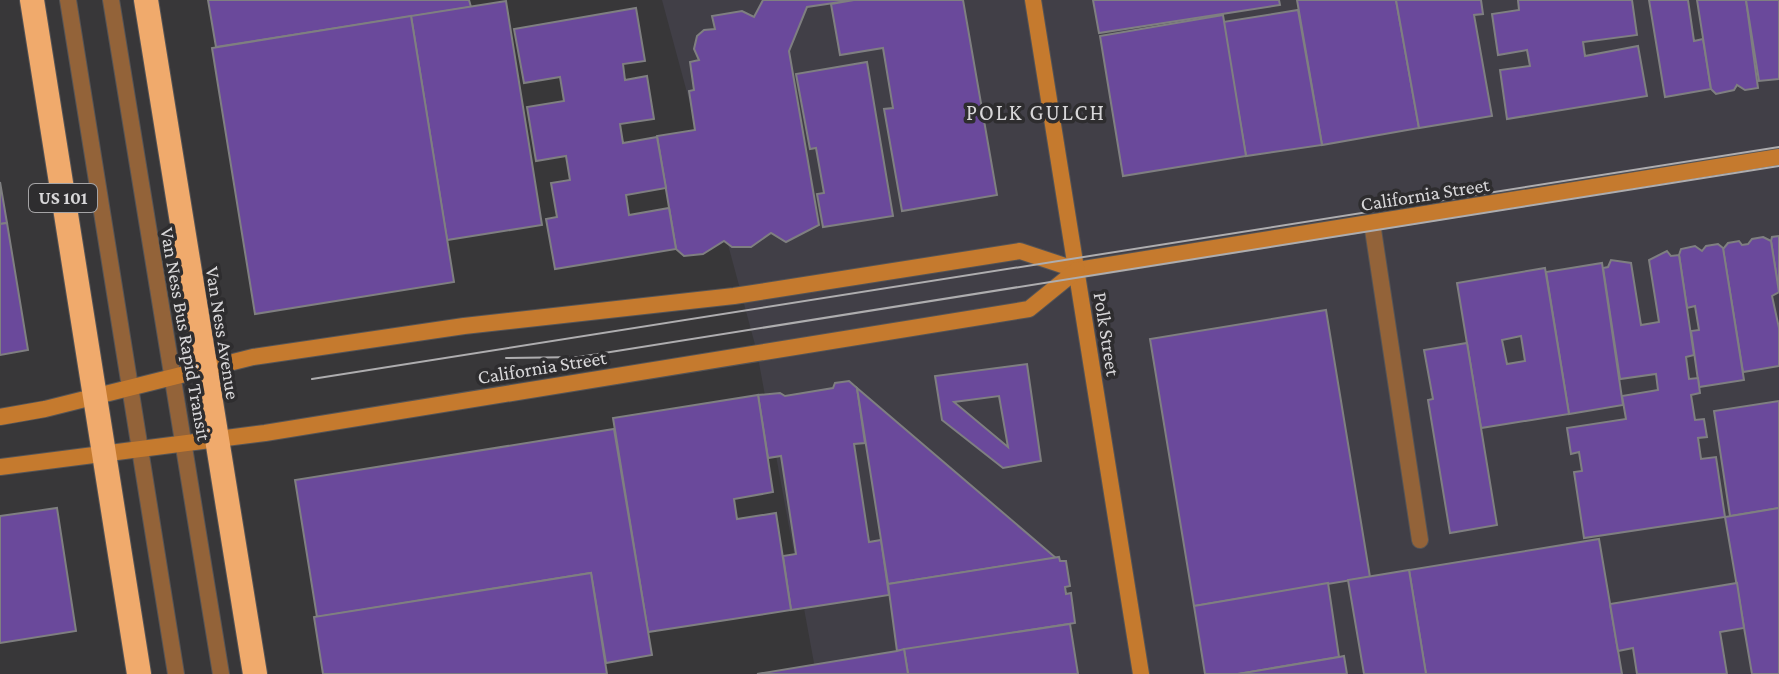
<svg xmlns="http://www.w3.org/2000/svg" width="1779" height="674" font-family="'Crimson Pro',serif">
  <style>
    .built { fill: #413f47 }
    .building { fill: #6a499b; stroke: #7f7f81; stroke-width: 2; fill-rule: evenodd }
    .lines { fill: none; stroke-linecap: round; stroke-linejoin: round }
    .lane-casing { stroke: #555456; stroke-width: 18 }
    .secondary-casing { stroke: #555456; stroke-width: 18 }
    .highway-casing { stroke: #555456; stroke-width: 26 }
    .lane { stroke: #936339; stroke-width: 16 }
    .secondary { stroke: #c57a2e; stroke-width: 16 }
    .highway { stroke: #f0aa6c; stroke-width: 24 }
    .tram { stroke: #aeadaf; stroke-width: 2 }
    .labels { text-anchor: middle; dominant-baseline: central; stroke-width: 7; stroke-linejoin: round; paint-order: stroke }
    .shield { fill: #2e2d2f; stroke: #a5a4a6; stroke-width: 2 }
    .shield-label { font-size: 18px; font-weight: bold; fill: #d8d7d9 }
    .street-label { font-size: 20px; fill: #d8d7d9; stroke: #2e2d2f }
    .neighbourhood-label { font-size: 22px; letter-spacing: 2px; fill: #d8d7d9; stroke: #2e2d2f }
  </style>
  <rect width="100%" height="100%" fill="#383739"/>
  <!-- built -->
  <polygon class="built" points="662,0 1779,0 1779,674 816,674 757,352"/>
  <!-- building -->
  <g class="building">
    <polygon points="208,0 469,0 471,7 216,47"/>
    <polygon points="763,0 854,0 807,7 789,51 819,225 786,242 771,233 751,247 732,247 724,241 703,254 684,256 676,249 657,136 695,130 689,91 694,90 690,62 699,60 694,49 697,36 704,30 715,29 712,16 742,11 754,17"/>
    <polygon points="854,0 963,0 997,195 902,211 884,109 893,108 883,48 840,55 831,4"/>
    <polygon points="1093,0 1279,0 1280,5 1099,33"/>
    <polygon points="1297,0 1396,0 1419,128 1322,145"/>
    <polygon points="1396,0 1481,0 1483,14 1474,15 1492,116 1419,128"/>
    <polygon points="1518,0 1632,0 1637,35 1583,42 1585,56 1638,46 1647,96 1507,119 1500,70 1530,66 1527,50 1498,55 1492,14 1519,10"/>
    <polygon points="1649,0 1688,0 1694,41 1703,39 1711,89 1665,97"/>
    <polygon points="1697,0 1746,0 1758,88 1745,90 1737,85 1734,90 1716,94 1711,89"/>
    <polygon points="1746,0 1779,0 1779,79 1759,81"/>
    <polygon points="506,1 542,225 447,240 411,16"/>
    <polygon points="636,8 645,61 623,64 625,80 647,76 654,119 620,124 623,143 657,137 666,188 626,195 629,215 669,208 676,249 555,269 546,219 557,217 551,183 570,180 566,156 536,161 527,107 564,101 560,77 524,83 514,29"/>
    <polygon points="1298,10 1322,145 1246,156 1223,22"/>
    <polygon points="1223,15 1246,156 1123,176 1100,36"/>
    <polygon points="411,16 454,282 255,314 212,48"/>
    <polygon points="867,62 893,216 823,227 817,194 824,193 816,148 810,149 796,74"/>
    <polygon points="0,182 7,223 0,224"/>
    <polygon points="7,223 28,350 0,355 0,224"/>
    <polygon points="1779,236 1779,292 1771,241 1772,237"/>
    <polygon points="1763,237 1771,241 1779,292 1772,296 1779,328 1779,366 1743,372 1723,249 1728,243 1739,241 1742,245 1748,244 1752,239"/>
    <polygon points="1718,244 1723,248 1744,380 1699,387 1691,331 1699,330 1695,306 1687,308 1679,255 1681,249 1695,246 1702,251 1706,246"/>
    <polygon points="1667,251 1671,256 1679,255 1694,355 1686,357 1689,379 1698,378 1700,393 1691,395 1695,420 1704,419 1707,437 1698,438 1701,459 1716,457 1725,517 1584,538 1574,472 1582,471 1579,452 1571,454 1567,428 1626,419 1622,396 1658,390 1656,374 1620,379 1603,268 1608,267 1611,260 1631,263 1641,325 1659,322 1649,260"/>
    <polygon points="1602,263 1623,405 1569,414 1546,272"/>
    <path d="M1545 268 1569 414 1481 428 1457 283ZM1521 336 1525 361 1507 364 1502 340Z"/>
    <polygon points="1326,310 1370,577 1194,606 1150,339"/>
    <polygon points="1467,343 1497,525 1450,533 1428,400 1433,399 1424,350"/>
    <path d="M1027 364 1041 461 1003 468 942 420 935 376ZM999 396 1008 447 954 402Z"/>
    <polygon points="849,381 857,388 865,443 854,444 869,542 881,540 889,595 791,610 783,556 796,554 781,456 768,458 758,395 780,393 785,396 833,388 835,383"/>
    <polygon points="857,388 1056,558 888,584"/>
    <polygon points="758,395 773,492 734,499 737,519 776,513 791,610 648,632 613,418"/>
    <polygon points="1779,401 1779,508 1730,516 1714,411"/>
    <polygon points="614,429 652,655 606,663 591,573 317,617 295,480"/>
    <polygon points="57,508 76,631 0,643 0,516"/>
    <polygon points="1779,508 1779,674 1752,674 1725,517"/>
    <polygon points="1599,539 1622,674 1426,674 1409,570"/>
    <polygon points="1059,557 1060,561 1066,561 1070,586 1065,587 1066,594 1071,593 1075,623 897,651 888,584"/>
    <polygon points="1409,570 1426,674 1364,674 1348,580"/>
    <polygon points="591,573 607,674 323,674 314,617"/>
    <polygon points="1328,583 1339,657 1238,674 1205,674 1194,606"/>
    <polygon points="1737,583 1744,628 1720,632 1727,674 1637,674 1633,648 1618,651 1610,604"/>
    <polygon points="1070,624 1078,674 908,674 904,649"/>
    <polygon points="904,649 908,674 757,674 897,651"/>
    <polygon points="1344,656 1347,674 1238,674 1339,657"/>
  </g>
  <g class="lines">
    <defs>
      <g id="lane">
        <polyline points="68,0 176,674"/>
        <polyline points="111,0 221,674"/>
        <polyline points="1372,223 1420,540"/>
      </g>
      <g id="secondary">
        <polyline points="1033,0 1141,674"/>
        <polyline points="0,417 45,409 253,357 464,326 734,296 1020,251 1077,270 1779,157"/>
        <polyline points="0,467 265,433 1029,309 1077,270"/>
      </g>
      <g id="highway">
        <polyline points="32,0 139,674"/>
        <polyline points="146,0 255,674"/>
      </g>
    </defs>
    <!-- lane casing -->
    <use href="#lane" class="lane-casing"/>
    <!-- secondary casing -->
    <use href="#secondary" class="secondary-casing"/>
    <!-- highway casing -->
    <use href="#highway" class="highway-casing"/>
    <!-- lane -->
    <use href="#lane" class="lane"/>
    <!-- secondary -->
    <use href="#secondary" class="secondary"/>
    <!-- highway -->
    <use href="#highway" class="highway"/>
    <!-- tram -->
    <g class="tram">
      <polyline points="506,358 579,357 1779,166"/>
      <polyline points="312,379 1779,147"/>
    </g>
  </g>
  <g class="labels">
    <!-- shield labels -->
    <rect class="shield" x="29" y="184" width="68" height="28" rx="6"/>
    <g class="shield-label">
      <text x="63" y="198">US 101</text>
    </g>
    <!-- street labels -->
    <g class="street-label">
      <text transform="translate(1425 194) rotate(-9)">California Street</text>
      <text transform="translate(223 333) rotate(81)">Van Ness Avenue</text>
      <text transform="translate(186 334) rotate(80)">Van Ness Bus Rapid Transit</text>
      <text transform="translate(1107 334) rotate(81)">Polk Street</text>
      <text transform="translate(542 367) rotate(-9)">California Street</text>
    </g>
    <!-- neighbourhood labels -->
    <g class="neighbourhood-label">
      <text x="1036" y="112">POLK GULCH</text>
    </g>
  </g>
</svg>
